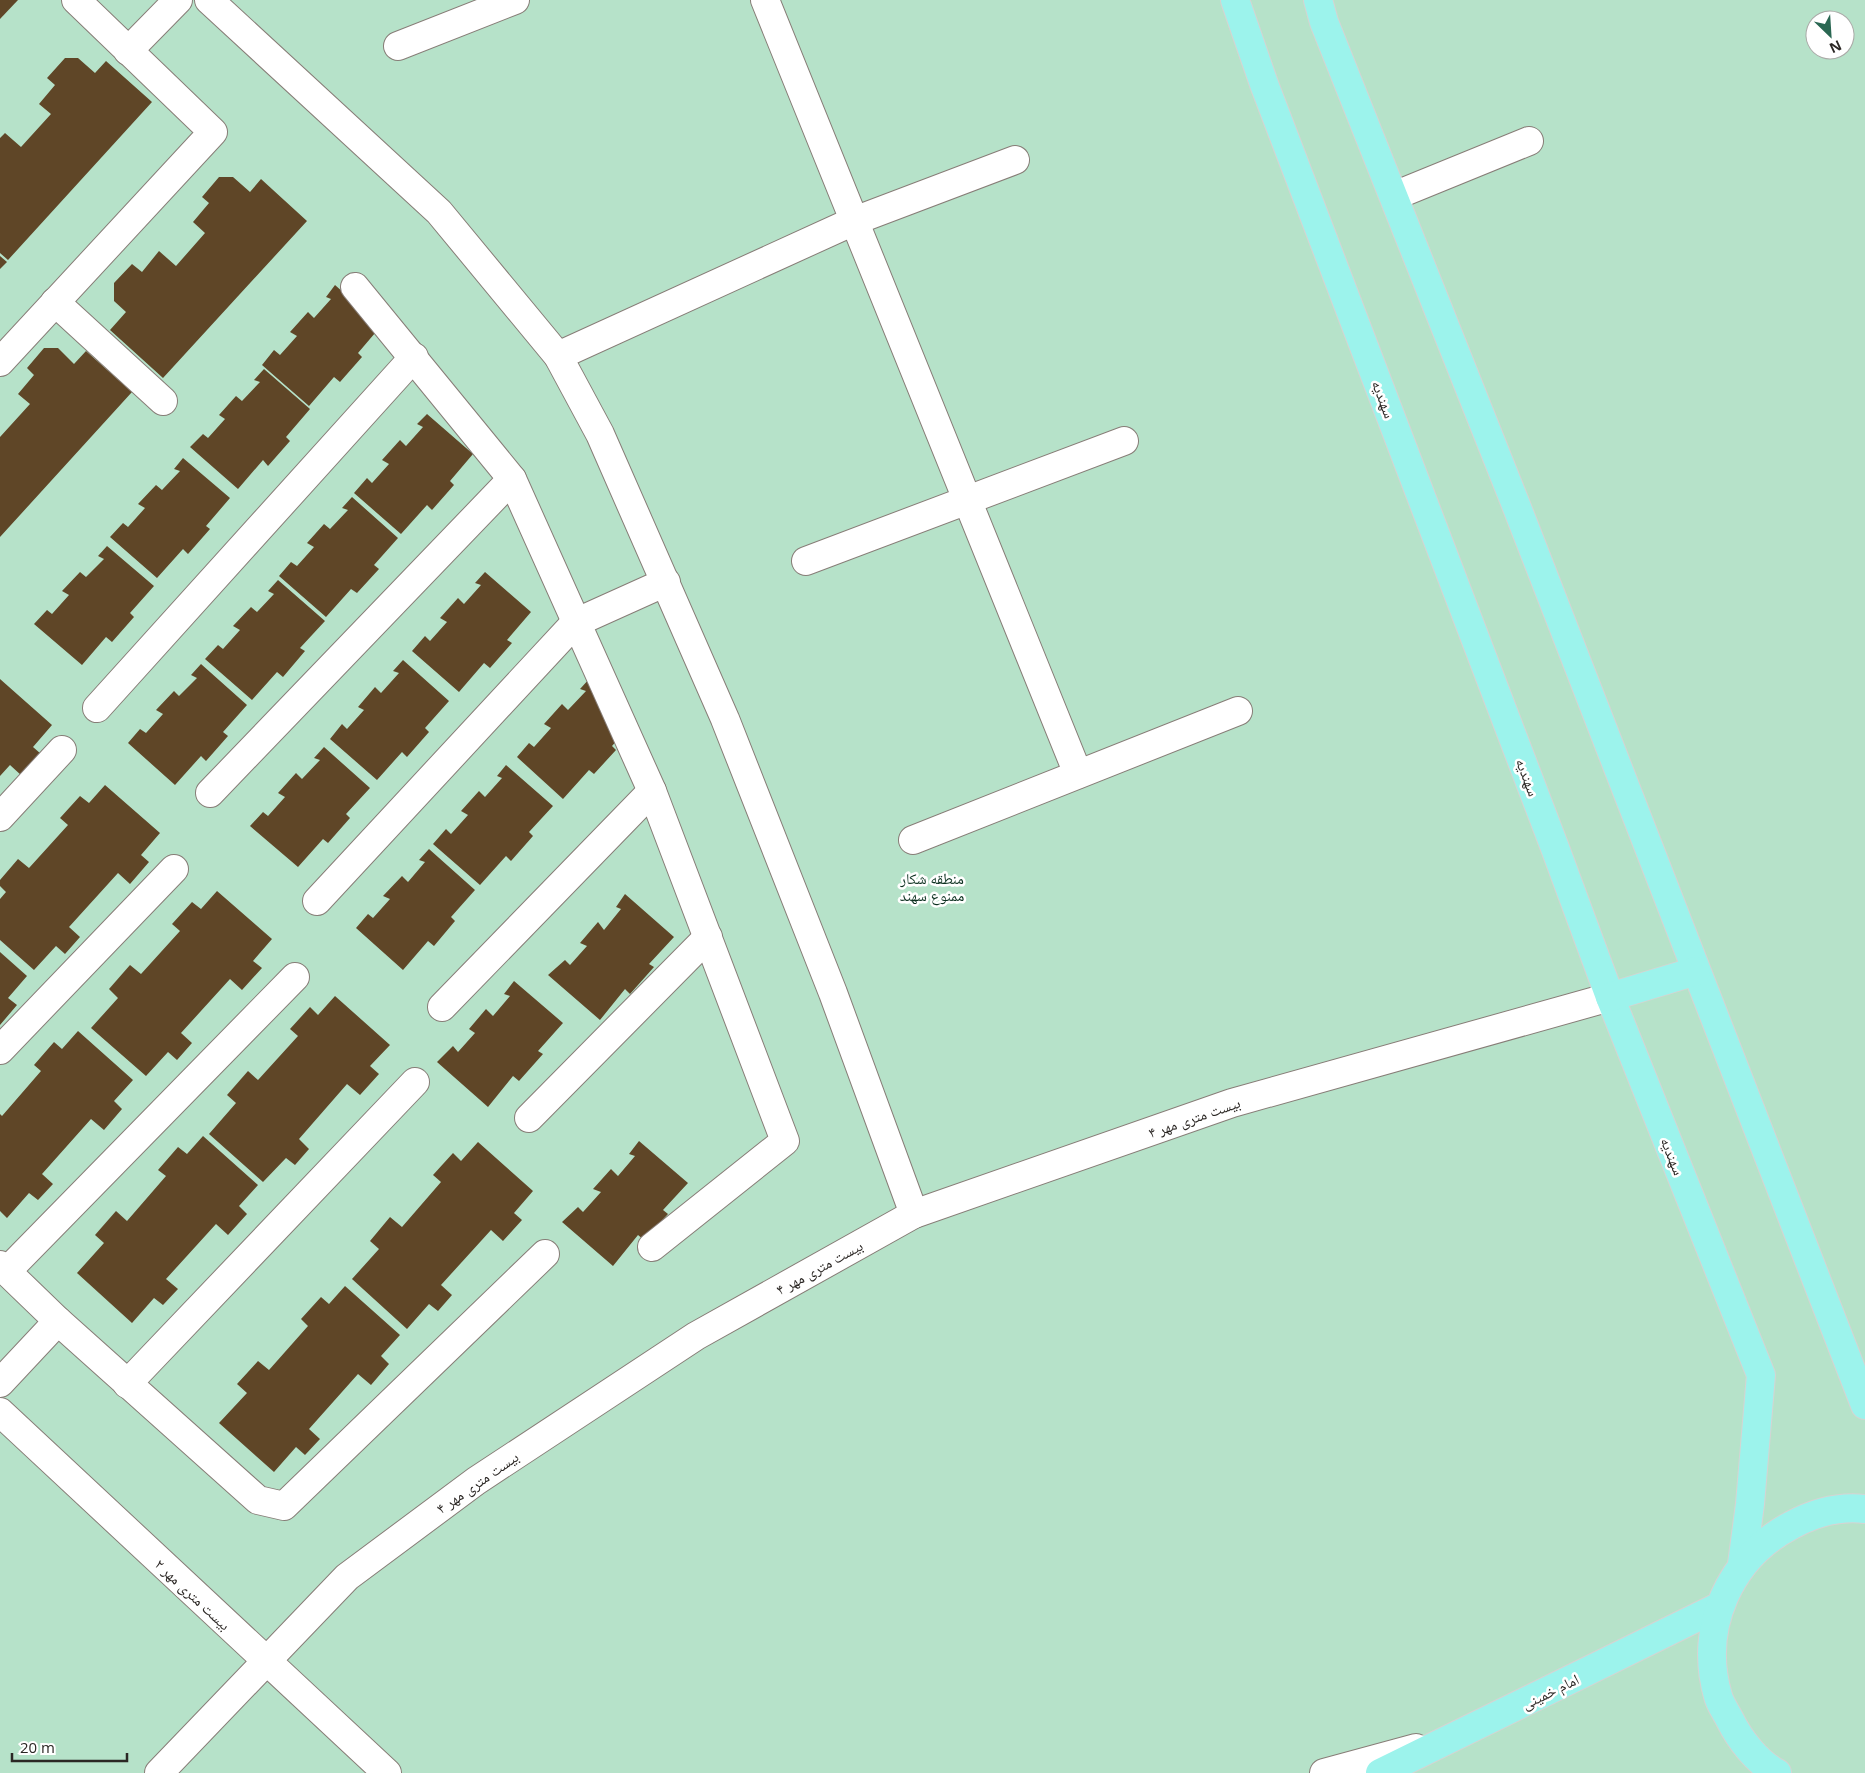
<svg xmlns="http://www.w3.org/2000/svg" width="1865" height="1773" font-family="'Open Sans','Noto Naskh Arabic',sans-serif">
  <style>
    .green { fill: #b6e2c9; fill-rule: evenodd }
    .building { fill: #5f4627 }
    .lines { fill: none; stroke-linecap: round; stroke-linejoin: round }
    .minor-casing { stroke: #877d77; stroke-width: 30 }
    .major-casing { stroke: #d5d4d3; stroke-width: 30 }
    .minor { stroke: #fff; stroke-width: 28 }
    .major { stroke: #9cf3ec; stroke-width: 28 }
    .labels { text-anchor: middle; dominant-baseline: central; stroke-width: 5; stroke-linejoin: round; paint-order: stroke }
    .street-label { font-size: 15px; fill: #2b2724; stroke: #fff }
    .park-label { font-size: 15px; fill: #0c3120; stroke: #fff }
  </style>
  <rect width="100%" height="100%" fill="#fdf1ea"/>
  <!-- green -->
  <path class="green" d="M0 0H1865V1773H0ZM1815 20H1845V50H1815Z"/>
  <!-- building -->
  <g class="building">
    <polygon points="0,0 18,0 0,19"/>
    <polygon points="65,58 78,58 95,73 106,61 152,102 8,260 0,253 0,138 5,133 21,147 51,114 39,104 55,85 47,78"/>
    <polygon points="219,177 233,177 250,192 261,179 307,221 163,378 110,330 126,312 114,301 114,283 132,264 142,272 159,251 176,266 205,233 193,222 209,203 202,197"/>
    <polygon points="0,256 7,262 0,269"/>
    <polygon points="335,285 381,326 358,353 362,357 340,382 334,377 309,406 262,365 274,350 280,355 297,336 290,332 308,312 314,318 331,299 326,297"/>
    <polygon points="44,348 58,348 74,364 86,351 132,392 0,537 0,437 30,404 18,394 34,375 27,368"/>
    <polygon points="264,369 310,409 286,437 290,441 268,466 263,460 238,489 190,447 203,434 208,438 225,419 219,415 236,396 242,401 260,382 254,380"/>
    <polygon points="427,414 473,454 450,481 454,485 432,510 427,505 401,534 354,493 367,478 372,483 389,464 382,460 400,440 406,446 423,427 417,424"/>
    <polygon points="183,458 230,498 206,526 210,529 188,554 183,549 157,578 110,537 123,523 128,527 145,508 138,504 156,485 162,490 180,471 174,469"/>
    <polygon points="352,497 398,538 374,565 379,569 357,593 351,589 326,617 279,576 291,562 297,566 314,547 307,543 324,524 330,529 348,510 342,508"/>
    <polygon points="107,546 154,586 130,613 134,617 112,642 106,637 82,665 34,624 47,610 52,614 69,595 62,591 80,572 86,577 104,559 98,556"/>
    <polygon points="485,572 531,612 507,640 512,643 490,668 484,663 459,692 412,651 425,636 430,641 447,622 440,618 458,598 464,604 481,585 475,583"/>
    <polygon points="278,580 325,621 300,648 305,651 283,677 277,672 252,700 205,659 218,645 223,649 240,630 233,626 251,607 257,612 274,594 268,591"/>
    <polygon points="403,660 449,701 425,728 429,732 407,757 402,752 377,780 330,739 342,724 347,729 364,710 358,707 375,687 381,693 399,673 393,671"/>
    <polygon points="201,664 247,705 223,732 228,736 206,761 201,756 175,785 128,743 140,729 146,733 163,714 156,710 174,691 179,696 197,678 191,675"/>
    <polygon points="590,678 636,719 612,746 616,750 594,774 589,770 563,799 517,757 529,743 534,747 551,728 544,724 562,704 568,710 586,691 580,689"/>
    <polygon points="0,679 52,725 33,747 41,754 22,776 10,765 0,776"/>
    <polygon points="324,747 370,788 346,814 350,818 328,843 323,839 298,867 250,826 263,812 268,816 285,797 278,793 296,773 302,779 320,760 314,758"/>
    <polygon points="506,765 553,806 529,832 533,836 511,861 506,856 480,885 433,844 446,829 451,834 468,815 461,811 479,791 485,797 502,778 497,776"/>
    <polygon points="105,785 160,833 141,855 149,862 130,884 118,873 69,927 80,937 65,954 56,946 34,970 0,940 0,899 6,892 0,886 0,880 18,859 29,868 68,825 60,818 80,796 89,803"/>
    <polygon points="429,849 475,890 451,917 455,921 434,946 428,941 403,970 356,928 368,914 373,918 390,899 383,896 402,876 408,882 425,862 419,860"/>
    <polygon points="217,891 272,939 253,961 262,968 242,990 230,979 181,1033 192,1043 177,1060 168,1052 146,1076 91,1028 118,998 109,989 130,965 141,974 180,931 172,924 192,902 201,909"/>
    <polygon points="625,894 674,937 649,964 654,967 630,994 625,989 600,1020 548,975 565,960 570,965 587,946 580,943 598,922 604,930 621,909 616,907"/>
    <polygon points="0,952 27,976 8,998 17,1005 0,1025"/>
    <polygon points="514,981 563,1023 538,1051 543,1054 519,1081 513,1076 488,1107 437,1062 453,1046 458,1052 475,1033 469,1029 486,1009 493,1016 510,996 504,994"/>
    <polygon points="335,996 390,1045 370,1066 379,1074 360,1095 347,1084 299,1139 309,1149 295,1165 286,1158 263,1182 209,1134 236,1103 227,1095 248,1071 258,1080 298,1036 290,1029 310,1007 318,1015"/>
    <polygon points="78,1031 133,1080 114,1101 122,1109 104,1130 91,1119 42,1174 53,1184 38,1200 29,1193 7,1218 0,1211 0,1114 2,1116 41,1071 34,1065 54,1042 62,1049"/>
    <polygon points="203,1136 258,1185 239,1206 247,1214 228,1235 216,1224 166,1279 178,1289 163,1305 154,1298 132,1323 77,1273 104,1243 95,1235 116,1211 127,1221 166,1176 158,1170 178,1147 187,1154"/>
    <polygon points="639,1141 688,1183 663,1210 668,1214 644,1240 638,1235 613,1266 562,1222 578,1207 583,1212 601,1192 593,1189 611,1169 618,1176 635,1156 629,1154"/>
    <polygon points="478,1142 533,1191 514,1213 522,1220 503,1241 491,1230 441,1285 452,1295 438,1311 429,1304 407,1329 352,1279 379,1249 370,1241 390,1217 402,1227 441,1182 433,1175 453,1153 461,1161"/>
    <polygon points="345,1286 400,1335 381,1356 389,1364 371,1385 358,1374 309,1429 320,1439 305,1455 296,1447 274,1472 219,1423 247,1393 237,1384 258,1361 269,1370 308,1326 301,1319 321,1297 329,1304"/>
  </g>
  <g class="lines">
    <defs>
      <g id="minor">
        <polyline points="209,0 439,212 558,356 600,434 725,719 833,993 914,1214"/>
        <polyline points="765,0 1078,774"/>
        <polyline points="398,46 515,0"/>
        <polyline points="128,51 178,0"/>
        <polyline points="1394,196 1529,141"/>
        <polyline points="355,287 512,479 652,791 785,1141 652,1247"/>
        <polyline points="55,302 163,401"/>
        <polyline points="558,356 854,221 1015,160"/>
        <polyline points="0,362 213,132 76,0"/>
        <polyline points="806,561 1124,441"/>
        <polyline points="97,708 414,357"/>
        <polyline points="210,793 512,479"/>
        <polyline points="0,817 62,750"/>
        <polyline points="913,840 1238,711"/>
        <polyline points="317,901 575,623 666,582"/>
        <polyline points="442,1007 652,791"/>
        <polyline points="0,1050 174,869"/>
        <polyline points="529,1118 708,937"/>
        <polyline points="0,1265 58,1321 258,1500 284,1506 545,1254"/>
        <polyline points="7,1271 295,977"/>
        <polyline points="0,1383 58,1321"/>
        <polyline points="127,1384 415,1082"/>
        <polyline points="0,1412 387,1773"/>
        <polyline points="159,1773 347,1577 476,1481 696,1336 914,1214 1232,1103 1610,997"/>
        <polyline points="1324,1773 1416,1748"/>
      </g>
      <g id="major">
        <polyline points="1235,0 1264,84 1555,848 1610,997 1761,1375 1750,1504 1742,1564"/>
        <polyline points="1318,0 1324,22 1516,505 1865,1405"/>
        <polyline points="1610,997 1696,971"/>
        <polyline points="1380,1773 1718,1607"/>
        <path d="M1777 1773C1757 1762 1740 1740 1730 1720 1726 1712 1720 1704 1718 1696 1698 1627 1730 1557 1792 1525 1814 1513 1840 1506 1865 1509"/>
      </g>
    </defs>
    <!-- minor casing -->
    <use href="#minor" class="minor-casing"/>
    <!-- major casing -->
    <use href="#major" class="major-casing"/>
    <!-- minor -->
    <use href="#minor" class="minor"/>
    <!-- major -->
    <use href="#major" class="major"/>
  </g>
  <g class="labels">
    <!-- street labels -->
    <g class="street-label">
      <text transform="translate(1384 399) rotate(69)">سهندیه</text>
      <text transform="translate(1528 777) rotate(69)">سهندیه</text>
      <text transform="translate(1194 1117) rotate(-19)">بیست متری مهر ۴</text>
      <text transform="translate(1673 1156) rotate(68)">سهندیه</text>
      <text transform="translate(819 1267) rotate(-29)">بیست متری مهر ۴</text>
      <text transform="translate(477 1482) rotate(-35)">بیست متری مهر ۴</text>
      <text transform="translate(193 1594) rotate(43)">بیست متری مهر ۲</text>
      <text transform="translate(1550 1691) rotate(-26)">امام خمینی</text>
    </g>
    <!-- park labels -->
    <g class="park-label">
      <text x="932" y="878">منطقه شکار<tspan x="932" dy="17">ممنوع سهند</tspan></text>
    </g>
  </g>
  <!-- north arrow -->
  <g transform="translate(1830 35) rotate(155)"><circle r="24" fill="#ffffff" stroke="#aaa9a7"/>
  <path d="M0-4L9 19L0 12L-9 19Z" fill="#2a6752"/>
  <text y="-8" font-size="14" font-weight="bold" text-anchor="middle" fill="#2b2724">N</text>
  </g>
  <!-- scale -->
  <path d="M12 1753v8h115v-8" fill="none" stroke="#2b2724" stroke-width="2.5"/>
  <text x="20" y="1753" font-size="15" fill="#2b2724" stroke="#ffffff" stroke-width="4" paint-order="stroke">20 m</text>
</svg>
